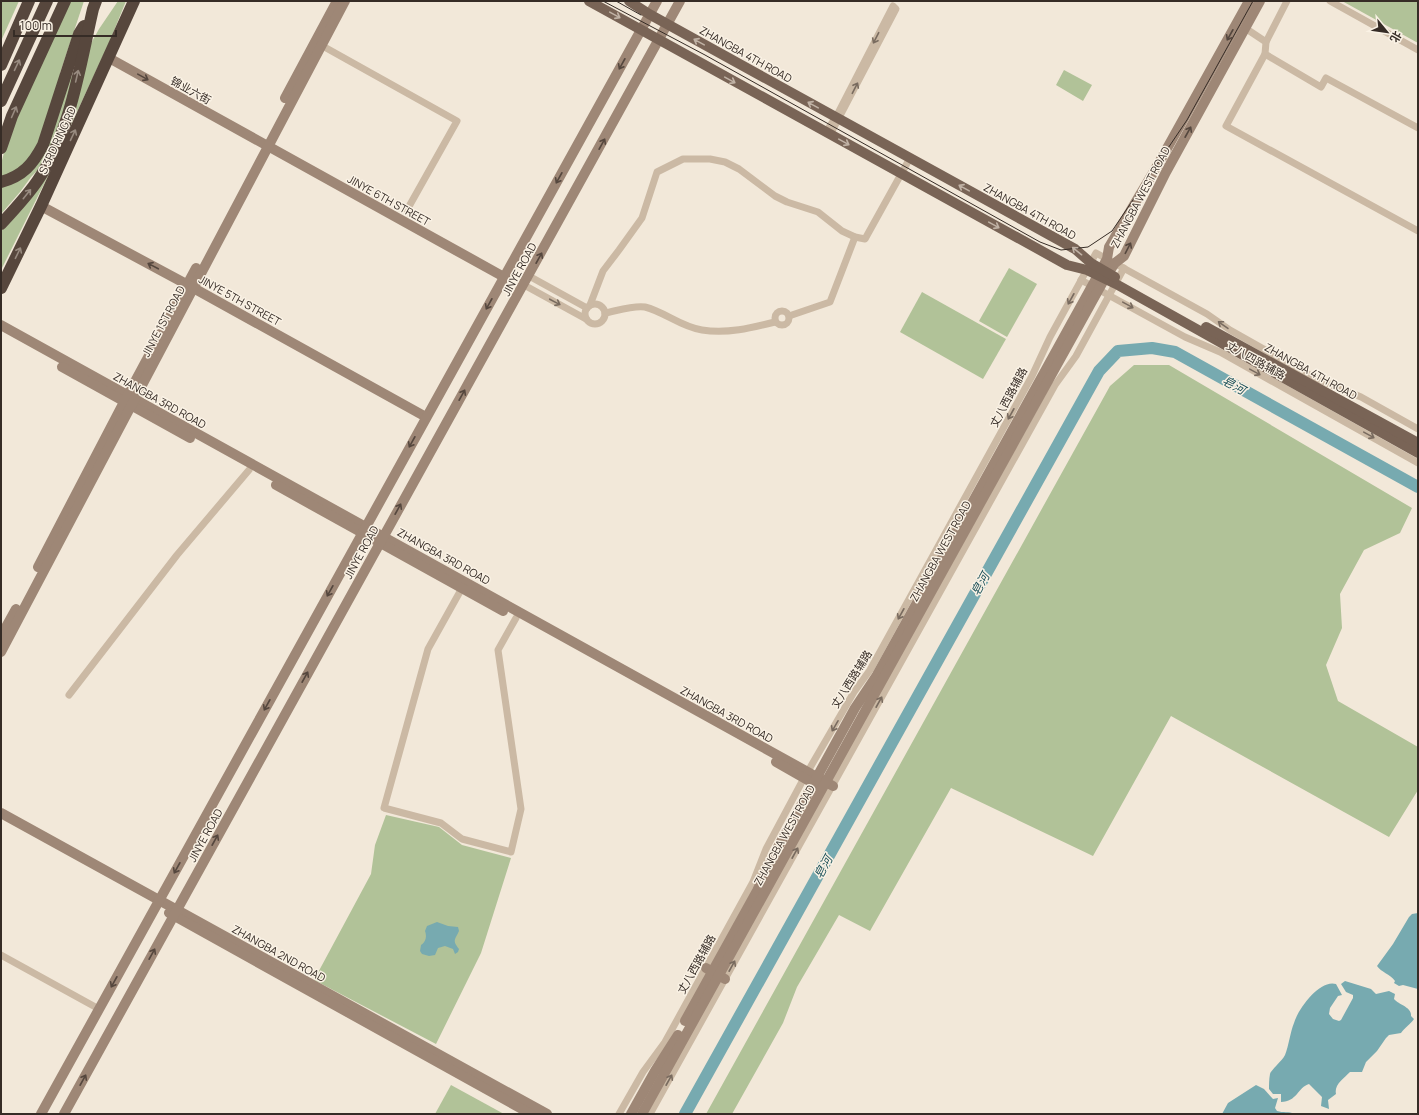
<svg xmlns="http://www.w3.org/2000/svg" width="1419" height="1115" font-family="Manrope,'Noto Sans SC',sans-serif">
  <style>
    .green { fill: #b1c298 }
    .water { fill: #77aab0 }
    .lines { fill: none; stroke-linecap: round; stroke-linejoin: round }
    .river { stroke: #77aab0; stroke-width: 12 }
    .street { stroke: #cbb9a4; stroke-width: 7 }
    .secondary { stroke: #9e8776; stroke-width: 10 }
    .primary { stroke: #796456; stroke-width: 10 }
    .highway { stroke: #57473d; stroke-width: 12 }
    .tram { stroke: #362c26; stroke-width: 1 }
    .oneway { stroke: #c0b2a5 }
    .oneway2 { stroke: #55473e }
    .oneway3 { stroke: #796b5f }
    .oneway4 { stroke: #988b80 }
    .labels { text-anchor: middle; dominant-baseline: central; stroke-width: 3; stroke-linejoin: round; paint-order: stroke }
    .street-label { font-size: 11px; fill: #362c26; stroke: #faf2e5 }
    .water-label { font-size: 12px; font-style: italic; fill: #1a5059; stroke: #faf2e5 }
  </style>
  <rect width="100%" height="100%" fill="#f2e8d9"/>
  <!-- green -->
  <g class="green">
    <polygon points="1,1 19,1 1,41"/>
    <polygon points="70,1 84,1 60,73 80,79 90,45 99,29 118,1 126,1 109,43 69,129 59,148 31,177 20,192 1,214 1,164 10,130"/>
    <polygon points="1342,1 1418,1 1418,43"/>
    <polygon points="1064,70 1092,85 1083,101 1056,85"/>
    <polygon points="55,162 1,270 1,231 14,216"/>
    <polygon points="1009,268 1037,284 1007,337 979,321"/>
    <polygon points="922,292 1006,339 983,379 900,332"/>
    <polygon points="1134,365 1169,365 1412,508 1400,533 1364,550 1340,594 1342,628 1326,665 1338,701 1418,747 1418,790 1389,837 1171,716 1093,856 951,788 870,931 839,915 797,987 783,1023 732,1114 706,1114 1110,386"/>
    <polygon points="386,815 439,827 462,845 511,858 481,953 436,1044 314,980 371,874 375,845"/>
    <polygon points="451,1085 504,1114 435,1114"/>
  </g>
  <!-- water -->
  <g class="water">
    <path d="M1418 913V989L1403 985 1399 986 1394 983 1395 981C1390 974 1381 972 1377 966L1393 944 1409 917 1412 914Z"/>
    <path d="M437 922 448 926 458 927 459 931C455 940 452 940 459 949L458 952 455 954 453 949 445 946 438 948 435 955 429 956 422 954 420 951 421 945C426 942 427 936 425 931L427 926Z"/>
    <path d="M1345 981 1371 989 1376 994 1389 991 1395 994 1394 999C1399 1005 1412 1007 1411 1016L1414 1019C1411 1024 1404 1028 1401 1033L1389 1035 1386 1038 1377 1051 1366 1062 1362 1072H1350C1343 1079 1334 1085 1336 1094L1328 1100 1329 1109 1321 1106 1322 1097 1309 1084C1298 1087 1297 1102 1281 1102V1094H1273L1269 1089C1269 1085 1269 1079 1270 1074 1271 1070 1282 1061 1285 1055 1289 1045 1290 1033 1294 1023 1298 1009 1320 979 1336 984L1342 995 1338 996 1330 1008 1329 1014 1333 1019 1339 1021 1341 1020 1353 998V995L1346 992 1341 984Z"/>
    <path d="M1256 1085 1264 1089 1273 1099 1278 1098 1275 1108 1277 1111C1283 1113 1289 1111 1294 1114H1222L1228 1103Z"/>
  </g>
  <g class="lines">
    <!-- river -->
    <polyline class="river" points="685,1114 1099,371 1118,351 1152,348 1175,352 1418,487"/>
    <!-- street -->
    <g class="street">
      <polyline points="1330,1 1418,50"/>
      <polyline points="1245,28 1266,42 1265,54 1321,87 1326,78 1418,128"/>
      <polyline points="1266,42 1287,1"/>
      <polyline points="319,44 457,121 407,210"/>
      <polyline points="1265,54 1226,126 1418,231"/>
      <polyline points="826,132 836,117 893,6 896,9 830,135"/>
      <polyline points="529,276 587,308"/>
      <polyline points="1081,280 1185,337 1220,352 1418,463"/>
      <polyline points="524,285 586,319"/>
      <circle cx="595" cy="314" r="10"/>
      <polyline points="590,305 603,271 619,250 642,218 657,172 683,159 710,159 725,162 739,169 775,196 787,202 818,212 842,231 855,237 865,239 910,158"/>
      <circle cx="782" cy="318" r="7"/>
      <path d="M605 313C616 311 634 305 645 307 665 312 681 327 702 330 727 334 751 328 775 322"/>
      <polyline points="789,316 830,302 855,237"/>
      <polyline points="462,588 428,649 384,808 441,823 462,839 511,852 521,809 498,650 516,618"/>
      <polyline points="69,695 177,555 249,470"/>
      <polyline points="1,955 99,1009"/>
      <polyline points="619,1114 643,1072 665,1042 753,882 766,849 804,778 854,692 870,670 1032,376 1050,337 1096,253 1207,314 1230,330 1315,378 1361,397 1418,429"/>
      <polyline points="650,1114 1055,385 1076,356 1124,268"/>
    </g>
    <!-- secondary -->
    <g class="secondary">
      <polyline points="109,58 504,277"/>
      <polyline points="285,98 337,1"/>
      <polyline points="41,206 188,285 426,417"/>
      <polyline points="1,325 833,786"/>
      <polyline points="62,367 190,438"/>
      <polyline points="276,485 503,611"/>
      <polyline points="38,567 124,402 196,268"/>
      <polyline points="1,636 16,609"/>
      <polyline points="1,652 345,1"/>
      <polyline points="776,762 818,786"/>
      <polyline points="1,813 547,1114"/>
      <polyline points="169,913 531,1114"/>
      <polyline points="706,968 725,979"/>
      <polyline points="685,1021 757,891 777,849 817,777 855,708 877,675 1107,259 1109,247 1160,161 1249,1"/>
      <polyline points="41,1114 657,1"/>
      <polyline points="64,1114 680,1"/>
      <polyline points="631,1114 655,1071 678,1035"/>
      <polyline points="642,1114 1105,278 1115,263 1124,256 1166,172 1260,1"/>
    </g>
    <!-- primary -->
    <g class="primary">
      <polyline points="589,1 1067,265 1087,270 1116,284 1418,453"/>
      <polyline points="629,1 649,14 1075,249 1091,263 1115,277"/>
      <polyline points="1206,327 1418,443"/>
    </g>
    <!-- highway -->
    <g class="highway">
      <polyline points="1,65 29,1"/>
      <polyline points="1,101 47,1"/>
      <polyline points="1,148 12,116 65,1"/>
      <path d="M1 182C23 176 33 164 43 145L79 34 84 26"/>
      <path d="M1 224C14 210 28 195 38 180 71 131 80 65 93 9L96 1"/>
      <polyline points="1,288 41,206 134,1"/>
    </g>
    <!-- tram -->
    <g class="tram">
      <polyline points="603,1 705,55 1040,242 1061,250 1088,247 1112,231 1187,120 1253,1"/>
      <polyline points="616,1 641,15"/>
    </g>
  </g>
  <!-- one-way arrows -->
  <defs><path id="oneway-shaft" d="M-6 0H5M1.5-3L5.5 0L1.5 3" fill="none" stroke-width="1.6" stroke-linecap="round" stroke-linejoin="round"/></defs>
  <g class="oneway">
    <use href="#oneway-shaft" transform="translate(615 15) rotate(29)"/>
    <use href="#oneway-shaft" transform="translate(699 42) rotate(-151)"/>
    <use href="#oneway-shaft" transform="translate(730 80) rotate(29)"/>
    <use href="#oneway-shaft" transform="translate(813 105) rotate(-151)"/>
    <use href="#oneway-shaft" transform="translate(844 142) rotate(29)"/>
    <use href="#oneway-shaft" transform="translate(964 188) rotate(-151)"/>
    <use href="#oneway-shaft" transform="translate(994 225) rotate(29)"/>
    <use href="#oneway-shaft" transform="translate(1077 251) rotate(-141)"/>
  </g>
  <g class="oneway2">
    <use href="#oneway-shaft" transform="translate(1230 35) rotate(119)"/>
    <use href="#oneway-shaft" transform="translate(622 64) rotate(119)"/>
    <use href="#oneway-shaft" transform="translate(143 77) rotate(29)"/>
    <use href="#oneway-shaft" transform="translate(1188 132) rotate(-61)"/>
    <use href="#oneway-shaft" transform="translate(602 144) rotate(-61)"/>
    <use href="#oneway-shaft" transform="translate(559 178) rotate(119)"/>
    <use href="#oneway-shaft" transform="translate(1128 248) rotate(-63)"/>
    <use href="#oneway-shaft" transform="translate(539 258) rotate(-61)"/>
    <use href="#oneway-shaft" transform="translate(153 266) rotate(-152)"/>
    <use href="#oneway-shaft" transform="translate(489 304) rotate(119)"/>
    <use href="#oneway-shaft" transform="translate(462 395) rotate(-61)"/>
    <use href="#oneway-shaft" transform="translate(412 442) rotate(119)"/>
    <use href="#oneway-shaft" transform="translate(398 509) rotate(-61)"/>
    <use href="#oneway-shaft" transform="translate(330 591) rotate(119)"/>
    <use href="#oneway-shaft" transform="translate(305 677) rotate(-61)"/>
    <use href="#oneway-shaft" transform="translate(267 705) rotate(119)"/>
    <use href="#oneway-shaft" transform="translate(215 840) rotate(-61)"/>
    <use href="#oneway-shaft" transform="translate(177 868) rotate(119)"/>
    <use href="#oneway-shaft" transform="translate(152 954) rotate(-61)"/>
    <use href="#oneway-shaft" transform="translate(114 982) rotate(119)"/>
    <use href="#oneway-shaft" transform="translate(83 1080) rotate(-61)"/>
  </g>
  <g class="oneway3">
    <use href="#oneway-shaft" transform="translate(876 38) rotate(117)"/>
    <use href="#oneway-shaft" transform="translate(855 88) rotate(-63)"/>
    <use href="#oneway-shaft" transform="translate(1071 299) rotate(119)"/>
    <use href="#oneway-shaft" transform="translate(555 302) rotate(28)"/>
    <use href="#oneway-shaft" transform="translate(1128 305) rotate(29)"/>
    <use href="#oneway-shaft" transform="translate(1223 325) rotate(-145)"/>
    <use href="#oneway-shaft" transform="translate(1255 372) rotate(29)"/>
    <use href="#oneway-shaft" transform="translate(1011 414) rotate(119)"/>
    <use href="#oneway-shaft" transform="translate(1369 435) rotate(29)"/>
    <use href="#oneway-shaft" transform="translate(901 614) rotate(119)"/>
    <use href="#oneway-shaft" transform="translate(879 702) rotate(-61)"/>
    <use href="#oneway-shaft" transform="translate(835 726) rotate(120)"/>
    <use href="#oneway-shaft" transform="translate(795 853) rotate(-61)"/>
    <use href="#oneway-shaft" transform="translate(732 966) rotate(-61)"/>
    <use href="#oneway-shaft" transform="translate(669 1080) rotate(-61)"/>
  </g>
  <g class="oneway4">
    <use href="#oneway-shaft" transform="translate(17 65) rotate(-65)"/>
    <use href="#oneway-shaft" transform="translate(77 76) rotate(-77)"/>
    <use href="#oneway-shaft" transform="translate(14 112) rotate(-66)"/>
    <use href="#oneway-shaft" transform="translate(73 135) rotate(-65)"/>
    <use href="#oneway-shaft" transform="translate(27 194) rotate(-51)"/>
    <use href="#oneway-shaft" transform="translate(18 253) rotate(-64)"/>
  </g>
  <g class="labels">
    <!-- street labels -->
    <g class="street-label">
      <text transform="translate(746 54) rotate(29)">ZHANGBA 4TH ROAD</text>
      <text transform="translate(191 90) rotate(29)">锦业六街</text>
      <text transform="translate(57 140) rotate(-65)">S 3RD RING RD</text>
      <text transform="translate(1140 197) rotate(-62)">ZHANGBA WEST ROAD</text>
      <text transform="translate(389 200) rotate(29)">JINYE 6TH STREET</text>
      <text transform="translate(1030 211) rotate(29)">ZHANGBA 4TH ROAD</text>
      <text transform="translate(519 269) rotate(-61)">JINYE ROAD</text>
      <text transform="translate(240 300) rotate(29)">JINYE 5TH STREET</text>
      <text transform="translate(163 321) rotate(-62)">JINYE 1ST ROAD</text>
      <text transform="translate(1256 360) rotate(29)">丈八四路辅路</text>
      <text transform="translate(1311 371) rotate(29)">ZHANGBA 4TH ROAD</text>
      <text transform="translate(1008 397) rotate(-62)">丈八西路辅路</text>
      <text transform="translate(160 400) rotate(29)">ZHANGBA 3RD ROAD</text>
      <text transform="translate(940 551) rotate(-61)">ZHANGBA WEST ROAD</text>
      <text transform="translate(361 552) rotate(-61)">JINYE ROAD</text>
      <text transform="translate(444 556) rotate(29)">ZHANGBA 3RD ROAD</text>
      <text transform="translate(851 679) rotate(-58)">丈八西路辅路</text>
      <text transform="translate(727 714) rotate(29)">ZHANGBA 3RD ROAD</text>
      <text transform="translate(205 835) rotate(-61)">JINYE ROAD</text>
      <text transform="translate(784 835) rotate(-61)">ZHANGBA WEST ROAD</text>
      <text transform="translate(279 953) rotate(29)">ZHANGBA 2ND ROAD</text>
      <text transform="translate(696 964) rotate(-61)">丈八西路辅路</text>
    </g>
    <!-- water labels -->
    <g class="water-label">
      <text transform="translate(1234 385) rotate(29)">皂河</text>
      <text transform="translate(980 584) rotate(-61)">皂河</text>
      <text transform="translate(823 867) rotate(-61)">皂河</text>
    </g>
  </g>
  <!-- border -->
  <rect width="1419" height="1115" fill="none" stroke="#362c26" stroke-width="4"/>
  <!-- north arrow -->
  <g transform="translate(1387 32) rotate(119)" stroke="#faf2e5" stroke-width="3" paint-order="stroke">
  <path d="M0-3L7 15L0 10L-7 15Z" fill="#362c26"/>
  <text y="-6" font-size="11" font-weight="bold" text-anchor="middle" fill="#362c26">北</text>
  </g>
  <!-- scale -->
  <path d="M14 30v6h102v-6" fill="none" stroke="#362c26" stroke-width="2"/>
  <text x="20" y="30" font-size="12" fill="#362c26" stroke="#faf2e5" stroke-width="3" paint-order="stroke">100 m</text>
</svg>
